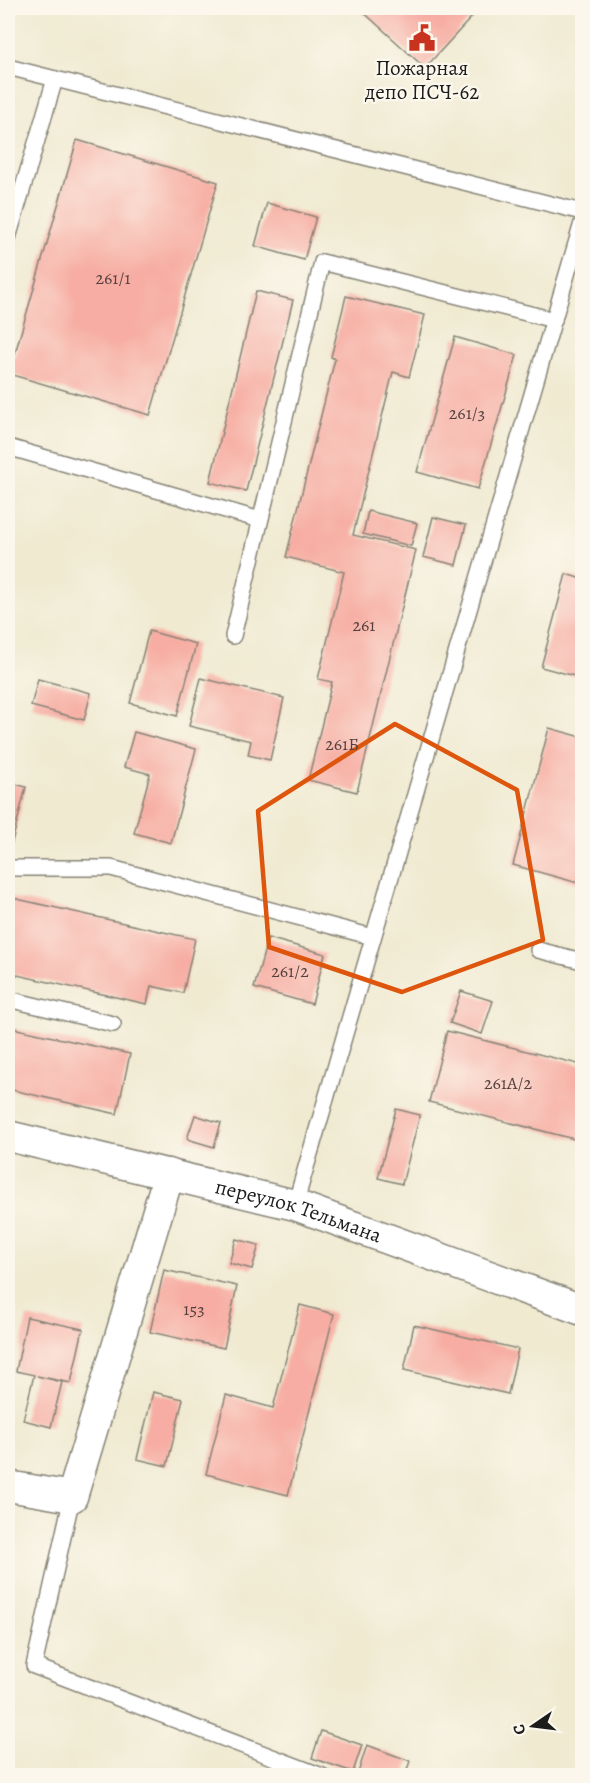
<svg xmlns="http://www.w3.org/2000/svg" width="590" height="1783" font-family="Alegreya,serif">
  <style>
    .building { fill: #f7ada3 }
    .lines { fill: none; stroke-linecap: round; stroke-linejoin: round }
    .lane-casing { stroke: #868376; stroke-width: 18 }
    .street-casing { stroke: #868376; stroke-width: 33 }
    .lane { stroke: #fff; stroke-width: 15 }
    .street { stroke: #fff; stroke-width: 30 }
    .marked { fill: none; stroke: #de560d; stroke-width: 4.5; stroke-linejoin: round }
    .labels { text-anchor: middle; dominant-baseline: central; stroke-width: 4.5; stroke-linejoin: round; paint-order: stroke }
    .number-label { font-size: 18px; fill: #53403e }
    .poi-label { font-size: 21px; fill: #1c1c1c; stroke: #fbf7ec }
    .street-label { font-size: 21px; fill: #1c1c1c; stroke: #fbf7ec }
  </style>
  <rect width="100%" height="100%" fill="#fbf7ec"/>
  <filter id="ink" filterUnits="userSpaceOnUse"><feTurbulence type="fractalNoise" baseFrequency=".0167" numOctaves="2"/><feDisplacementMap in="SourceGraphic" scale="12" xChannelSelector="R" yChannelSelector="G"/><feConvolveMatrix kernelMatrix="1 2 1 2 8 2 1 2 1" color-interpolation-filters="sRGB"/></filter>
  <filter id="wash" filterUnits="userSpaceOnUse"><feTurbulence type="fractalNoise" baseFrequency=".008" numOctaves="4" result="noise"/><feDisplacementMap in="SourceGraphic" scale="24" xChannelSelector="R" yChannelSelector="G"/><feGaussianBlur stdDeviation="1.35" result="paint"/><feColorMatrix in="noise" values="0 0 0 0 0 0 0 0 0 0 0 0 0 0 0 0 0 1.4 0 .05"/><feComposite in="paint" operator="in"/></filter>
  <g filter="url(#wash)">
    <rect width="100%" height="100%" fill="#f0ead1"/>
    <g id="blocks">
      <!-- building -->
      <g class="building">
        <polygon points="359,8 480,8 425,68"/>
        <polygon points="77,140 218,182 150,415 9,374"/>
        <polygon points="267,203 316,217 304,260 255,246"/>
        <polygon points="256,291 293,300 246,491 210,482"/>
        <polygon points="346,296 425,315 409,377 393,372 353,535 416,550 357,792 308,780 332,682 318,679 344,572 286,557 335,359 331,357"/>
        <polygon points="455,337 517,355 478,489 417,472"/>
        <polygon points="368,511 417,523 411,546 363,534"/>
        <polygon points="433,517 466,525 456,565 423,557"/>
        <polygon points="566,574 582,579 582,678 541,667"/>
        <polygon points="149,631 196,644 177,716 130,703"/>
        <polygon points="201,678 284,698 270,760 248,755 251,741 189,726"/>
        <polygon points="38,679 91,693 84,720 31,706"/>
        <polygon points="549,728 582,737 582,884 513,865"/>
        <polygon points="134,732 196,749 171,843 134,833 150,774 124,767"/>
        <polygon points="8,782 26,787 11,846 8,845"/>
        <polygon points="8,897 195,939 183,993 151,986 147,1004 8,973"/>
        <polygon points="268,938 325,954 312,1004 254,988"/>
        <polygon points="461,991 493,1001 482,1034 450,1023"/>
        <polygon points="8,1027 130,1054 117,1114 8,1089"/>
        <polygon points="447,1031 582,1065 582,1141 429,1102"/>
        <polygon points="396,1109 420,1115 402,1184 378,1178"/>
        <polygon points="195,1115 221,1123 214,1147 187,1139"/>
        <polygon points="236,1239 259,1245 252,1269 229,1263"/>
        <polygon points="164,1270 237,1286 224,1348 150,1332"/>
        <polygon points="300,1305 334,1314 288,1495 206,1474 226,1395 273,1408"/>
        <polygon points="27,1317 83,1329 71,1383 37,1376 62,1382 51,1427 23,1420 34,1375 16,1371"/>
        <polygon points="414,1325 518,1349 508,1394 404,1370"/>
        <polygon points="153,1392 183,1399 167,1466 137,1459"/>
        <polygon points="321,1731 362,1745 353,1772 312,1758"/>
        <polygon points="367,1745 410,1761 405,1776 357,1776"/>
      </g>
    </g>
  </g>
  <g filter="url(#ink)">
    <use href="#blocks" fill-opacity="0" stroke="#868376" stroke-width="1.5"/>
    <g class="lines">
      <defs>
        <g id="lane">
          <polyline points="8,67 582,212"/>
          <polyline points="8,238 55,79"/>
          <polyline points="8,447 260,520"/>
          <polyline points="233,636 322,262 554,320"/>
          <polyline points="8,868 111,868 373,937"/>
          <polyline points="538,950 582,961"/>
          <polyline points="8,999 113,1024"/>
          <polyline points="295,1205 582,223"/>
          <polyline points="72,1497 34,1666 322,1776"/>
        </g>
        <g id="street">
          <path id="s1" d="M8 1136 295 1205 582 1310"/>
          <polyline points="8,1486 72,1497 169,1174"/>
        </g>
      </defs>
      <!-- lane casing -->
      <use href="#lane" class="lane-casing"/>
      <!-- street casing -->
      <use href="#street" class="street-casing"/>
      <!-- lane -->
      <use href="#lane" class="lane"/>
      <!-- street -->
      <use href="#street" class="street"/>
    </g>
  </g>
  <!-- marked area -->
  <path class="marked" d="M395 724 517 790 543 940 402 992 269 947 258 811Z"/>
  <!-- icons -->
  <defs>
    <symbol id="civic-bare" viewBox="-9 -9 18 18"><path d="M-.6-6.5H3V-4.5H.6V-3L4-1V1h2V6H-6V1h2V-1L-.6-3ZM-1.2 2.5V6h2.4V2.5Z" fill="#c8321e" stroke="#fbf7ec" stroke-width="2.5" paint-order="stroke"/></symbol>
  </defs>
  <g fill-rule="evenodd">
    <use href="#civic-bare" x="403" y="19" width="38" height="38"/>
  </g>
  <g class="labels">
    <!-- number labels -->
    <g class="number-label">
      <text x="113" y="278">261/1</text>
      <text x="467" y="413">261/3</text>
      <text x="364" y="625">261</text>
      <text x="342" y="744">261Б</text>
      <text x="290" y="971">261/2</text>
      <text x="508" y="1083">261А/2</text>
      <text x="194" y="1309">153</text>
    </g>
    <!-- poi labels -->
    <g class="poi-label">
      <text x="422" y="68">Пожарная<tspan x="422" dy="24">депо ПСЧ-62</tspan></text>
    </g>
    <!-- street labels -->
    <g class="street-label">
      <text stroke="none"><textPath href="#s1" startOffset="300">переулок Тельмана</textPath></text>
    </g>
  </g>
  <!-- margin -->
  <rect width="590" height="1783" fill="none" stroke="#fbf7ec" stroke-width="30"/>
  <!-- north arrow -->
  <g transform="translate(533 1726) rotate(256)" stroke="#fbf7ec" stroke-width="4.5" paint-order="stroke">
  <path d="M0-4.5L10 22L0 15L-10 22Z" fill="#1c1c1c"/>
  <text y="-9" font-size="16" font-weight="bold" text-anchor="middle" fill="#1c1c1c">С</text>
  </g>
</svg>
